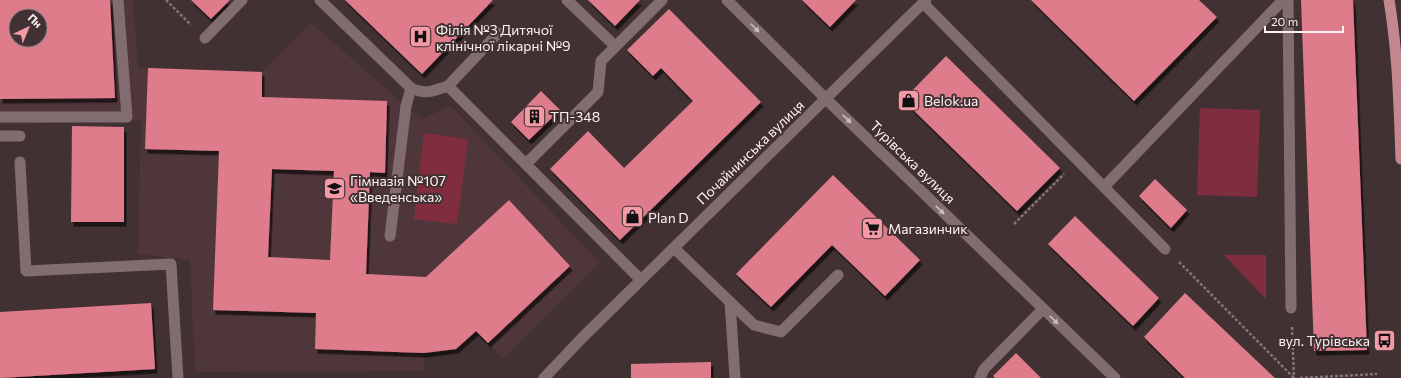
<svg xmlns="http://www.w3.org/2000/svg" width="1401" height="378" font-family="Commissioner,sans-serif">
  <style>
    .built { fill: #4f363a; fill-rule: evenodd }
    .green { fill: #802e3f }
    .building { fill: #df7b8b; fill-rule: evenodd; filter: url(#shadow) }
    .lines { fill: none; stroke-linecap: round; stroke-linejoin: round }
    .path { stroke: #847577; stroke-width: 2.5; stroke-dasharray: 3 2; stroke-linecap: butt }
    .service { stroke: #816d6f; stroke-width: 11 }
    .minor { stroke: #816d6f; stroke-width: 11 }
    .primary { stroke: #c3878f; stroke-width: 11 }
    .oneway { fill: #cbbdbe }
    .labels { text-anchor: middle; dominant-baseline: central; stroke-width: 4; stroke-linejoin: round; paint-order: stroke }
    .poi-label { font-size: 14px; fill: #fdf2f3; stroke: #423133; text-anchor: start }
    .street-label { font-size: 14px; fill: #fdf2f3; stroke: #423133 }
  </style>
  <defs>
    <filter id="shadow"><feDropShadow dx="2.5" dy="4.5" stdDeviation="0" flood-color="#0009"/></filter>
  </defs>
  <rect width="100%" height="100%" fill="#423133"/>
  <!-- built -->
  <path class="built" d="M0 0H133L138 68 262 72 311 23 421 119 451 106 600 263 503 359 476 331 456 349 424 353 425 371 195 372 190 260 138 254 141 121 0 124ZM16 16H40V40H16Z"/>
  <!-- green -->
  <g class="green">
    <polygon points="1200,108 1260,110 1257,197 1197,195"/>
    <polygon points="424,133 468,139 457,224 414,219"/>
    <polygon points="1224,255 1266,255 1266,299"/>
  </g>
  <!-- building -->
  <g class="building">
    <path d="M0 0H110L115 98 0 99ZM16 16H40V40H16Z"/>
    <polygon points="191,0 230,0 211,19"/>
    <polygon points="345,0 493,0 422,74"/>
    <polygon points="588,0 640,0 615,26"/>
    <polygon points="802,0 856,0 830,27"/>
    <polygon points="1031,0 1199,0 1217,17 1134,101"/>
    <polygon points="1301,0 1353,0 1367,350 1314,351"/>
    <polygon points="669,9 761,102 620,240 550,169 588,131 624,168 693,101 661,68 653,76 627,50"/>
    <polygon points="946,56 1060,168 1017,211 903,100"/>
    <path d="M148 68 262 72V97L387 101 385 173 370 172 366 274 426 277 509 200 570 266 488 343 476 331 456 349 424 353 315 349 316 313 213 310 219 151 145 149ZM272 169 334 171 330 260 268 257Z"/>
    <polygon points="541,91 560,110 529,140 511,122"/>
    <polygon points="72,126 124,127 124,222 71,222"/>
    <polygon points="833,175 920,260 885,296 832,245 771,307 736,274"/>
    <polygon points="1155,179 1187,210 1171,228 1139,196"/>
    <polygon points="1075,216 1159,298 1133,326 1048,244"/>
    <polygon points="1185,293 1275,378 1185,378 1144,337"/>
    <polygon points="151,303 155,369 0,378 0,312"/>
    <polygon points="1016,353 1041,378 995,378 993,376"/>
    <polygon points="711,362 711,378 631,378 631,364"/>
  </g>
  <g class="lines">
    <!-- path -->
    <g class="path">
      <polyline points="166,0 191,25"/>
      <polyline points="1014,224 1064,174"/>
      <polyline points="1179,262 1294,378"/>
      <polyline points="1292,327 1294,378"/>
      <polyline points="1300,378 1377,374"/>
    </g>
    <!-- service -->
    <g class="service">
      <path d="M320 0 411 88C427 95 432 91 448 86L641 280"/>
      <polyline points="567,0 615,46"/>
      <polyline points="1288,0 1291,308"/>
      <polyline points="923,3 1165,249"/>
      <polyline points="205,38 242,0"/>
      <polyline points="448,86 498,33"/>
      <polyline points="0,117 127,117 118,0"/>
      <polyline points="0,136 20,136"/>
      <polyline points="20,162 26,271 171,264 178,378"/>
      <polyline points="526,164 598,92 601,61 662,0"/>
      <polyline points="1104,187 1283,0"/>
      <polyline points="390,236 406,106 411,88"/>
      <polyline points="674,248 754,325 781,332 838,275"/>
      <polyline points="730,302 735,378"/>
      <polyline points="980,378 984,369 1043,309"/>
    </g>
    <!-- minor -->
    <g class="minor">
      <polyline points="727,0 826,99 1115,378"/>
      <polyline points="544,378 583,337 926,0"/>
    </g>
    <!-- primary -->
    <path class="primary" d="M1389 0C1398 53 1399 106 1401 159"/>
  </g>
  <!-- one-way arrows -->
  <defs><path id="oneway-solid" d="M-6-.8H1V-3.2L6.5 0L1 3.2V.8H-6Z"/></defs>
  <g class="oneway">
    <use href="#oneway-solid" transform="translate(755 28) rotate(45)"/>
    <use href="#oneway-solid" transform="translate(847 119) rotate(44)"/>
    <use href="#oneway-solid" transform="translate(940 210) rotate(44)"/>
    <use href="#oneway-solid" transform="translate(1054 320) rotate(44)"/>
  </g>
  <!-- icons -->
  <defs>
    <symbol id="hospital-square" viewBox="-11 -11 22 22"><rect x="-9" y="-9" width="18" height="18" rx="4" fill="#f49aa7" stroke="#423133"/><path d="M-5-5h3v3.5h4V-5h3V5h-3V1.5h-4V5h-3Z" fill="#111"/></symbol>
    <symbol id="shop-square" viewBox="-11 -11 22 22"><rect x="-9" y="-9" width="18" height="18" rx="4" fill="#f49aa7" stroke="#423133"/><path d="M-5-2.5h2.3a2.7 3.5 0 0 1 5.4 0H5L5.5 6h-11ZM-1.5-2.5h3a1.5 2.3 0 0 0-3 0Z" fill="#111"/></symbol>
    <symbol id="building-square" viewBox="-11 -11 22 22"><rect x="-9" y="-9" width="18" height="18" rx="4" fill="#f49aa7" stroke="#423133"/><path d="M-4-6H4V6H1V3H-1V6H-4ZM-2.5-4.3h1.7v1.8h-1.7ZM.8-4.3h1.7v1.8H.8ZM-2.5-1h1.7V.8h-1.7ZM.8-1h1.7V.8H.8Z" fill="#111"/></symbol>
    <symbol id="school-square" viewBox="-11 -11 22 22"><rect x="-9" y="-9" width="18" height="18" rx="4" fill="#f49aa7" stroke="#423133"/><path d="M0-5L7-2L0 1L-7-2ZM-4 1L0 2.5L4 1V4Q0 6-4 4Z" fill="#111"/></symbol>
    <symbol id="supermarket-square" viewBox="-11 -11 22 22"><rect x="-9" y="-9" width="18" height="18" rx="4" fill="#f49aa7" stroke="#423133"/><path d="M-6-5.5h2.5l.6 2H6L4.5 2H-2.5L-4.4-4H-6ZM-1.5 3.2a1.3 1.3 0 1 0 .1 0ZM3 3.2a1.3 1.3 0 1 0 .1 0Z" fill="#111"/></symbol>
    <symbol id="bus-square" viewBox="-11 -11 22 22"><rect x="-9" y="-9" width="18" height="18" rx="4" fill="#f49aa7" stroke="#423133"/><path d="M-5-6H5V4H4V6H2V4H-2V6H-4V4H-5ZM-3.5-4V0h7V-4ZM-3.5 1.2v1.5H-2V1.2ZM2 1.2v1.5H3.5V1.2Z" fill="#111"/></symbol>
  </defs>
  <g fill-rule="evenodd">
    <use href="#hospital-square" x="408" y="24" width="25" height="25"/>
    <use href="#shop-square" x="896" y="88" width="25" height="25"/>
    <use href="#building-square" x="522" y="104" width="25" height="25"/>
    <use href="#school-square" x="322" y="176" width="25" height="25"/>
    <use href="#shop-square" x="620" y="204" width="25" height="25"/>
    <use href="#supermarket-square" x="860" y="216" width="25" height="25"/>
    <use href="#bus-square" x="1372" y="328" width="25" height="25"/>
  </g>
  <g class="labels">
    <!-- poi labels -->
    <g class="poi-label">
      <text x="436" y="29">Філія №3 Дитячої<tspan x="436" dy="16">клінічної лікарні №9</tspan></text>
      <text x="924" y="100">Belok.ua</text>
      <text x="550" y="116">ТП-348</text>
      <text x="350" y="180">Гімназія №107<tspan x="350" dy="16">«Введенська»</tspan></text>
      <text x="648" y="217">Plan D</text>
      <text x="888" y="228">Магазинчик</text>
      <text x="1370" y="340" text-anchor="end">вул. Турівська</text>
    </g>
    <!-- street labels -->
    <g class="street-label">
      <text transform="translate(750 152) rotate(-44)">Почайнинська вулиця</text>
      <text transform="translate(913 162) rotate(44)">Турівська вулиця</text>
    </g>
  </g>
  <!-- north arrow -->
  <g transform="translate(28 28) rotate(44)"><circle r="19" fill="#423133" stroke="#8d7e80"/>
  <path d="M0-3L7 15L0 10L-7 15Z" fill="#f49aa7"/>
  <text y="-6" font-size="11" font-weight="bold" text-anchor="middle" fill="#fdf2f3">Пн</text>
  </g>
  <!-- scale -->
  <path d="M1265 26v6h78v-6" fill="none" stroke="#fdf2f3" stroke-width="2"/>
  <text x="1271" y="26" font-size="12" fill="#fdf2f3" stroke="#423133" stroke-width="3" paint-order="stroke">20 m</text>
</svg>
